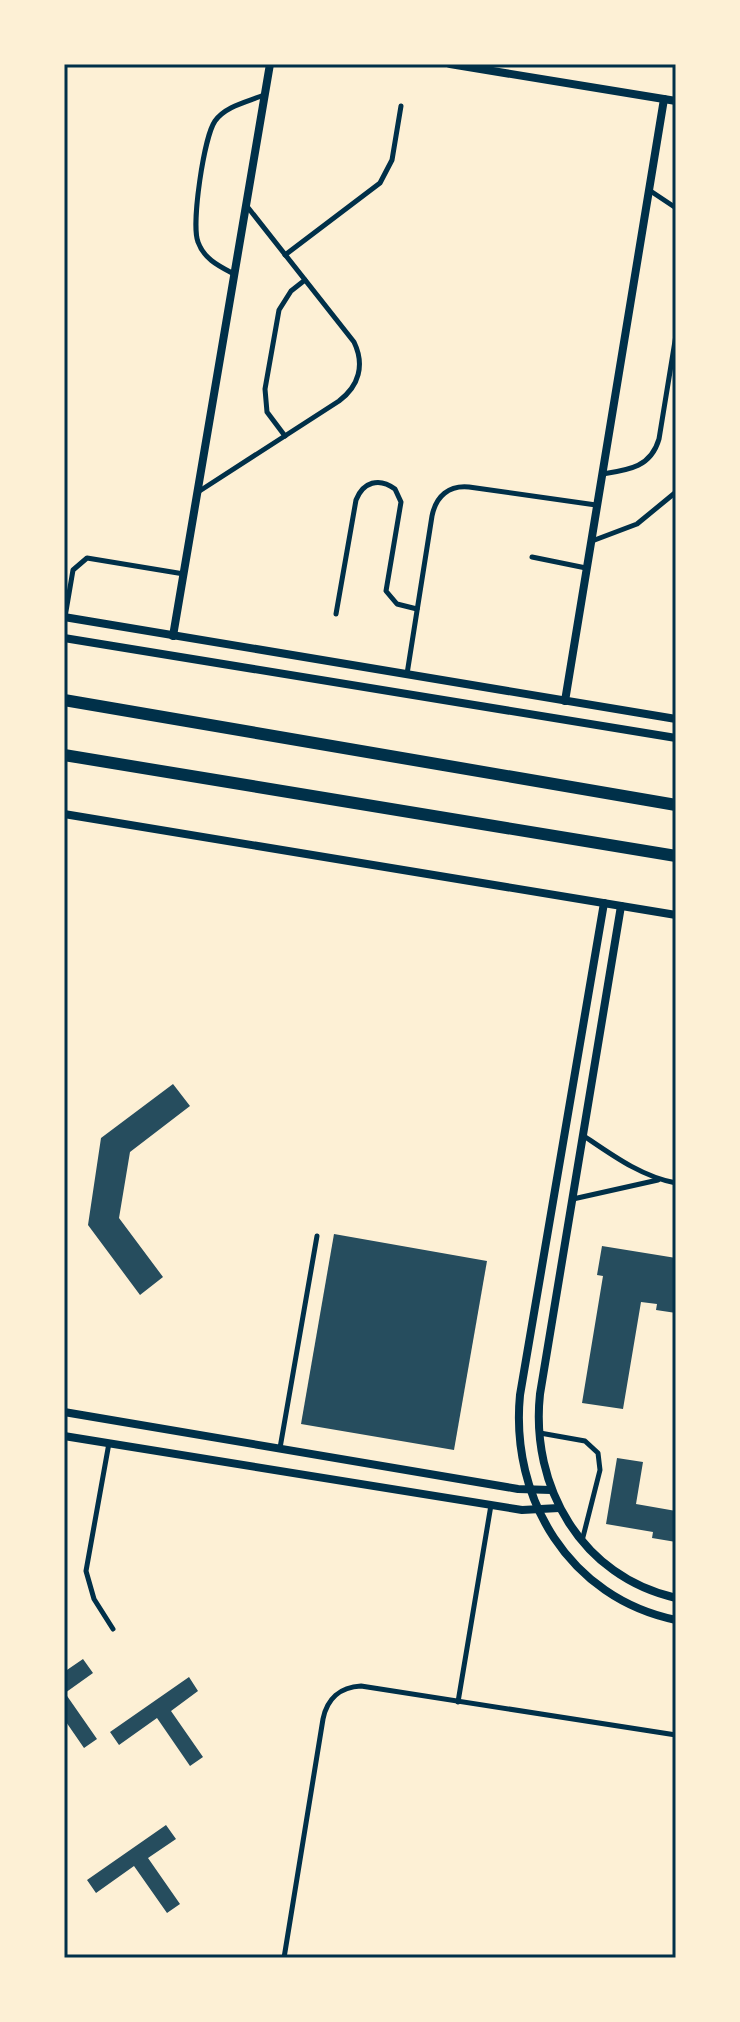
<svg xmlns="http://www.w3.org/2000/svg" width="740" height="2022" font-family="'Roboto Condensed',sans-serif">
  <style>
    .building { fill: #264d5e }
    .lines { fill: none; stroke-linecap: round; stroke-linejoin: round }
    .service { stroke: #003049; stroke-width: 5 }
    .minor { stroke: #003049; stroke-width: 8 }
    .tertiary { stroke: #003049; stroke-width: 12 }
    .neatline { fill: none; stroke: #003049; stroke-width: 3 }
  </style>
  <rect width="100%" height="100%" fill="#fdf0d5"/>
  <!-- building -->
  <g class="building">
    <polygon points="173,1084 190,1106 130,1152 119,1218 163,1277 140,1295 88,1225 101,1138"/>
    <polygon points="334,1234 487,1261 454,1450 301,1424"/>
    <polygon points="602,1246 676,1258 676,1313 656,1310 657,1304 641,1302 623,1409 582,1403 603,1276 597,1275"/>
    <polygon points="617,1458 643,1462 636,1504 676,1511 676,1542 652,1538 653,1532 606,1524"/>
    <polygon points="83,1659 93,1673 65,1693 97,1739 84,1748 64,1719 64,1672"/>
    <polygon points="189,1677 198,1691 171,1711 203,1757 190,1766 157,1718 119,1745 110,1732"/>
    <polygon points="166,1825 176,1839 148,1858 180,1904 167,1913 134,1866 96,1893 87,1880"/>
  </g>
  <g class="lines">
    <!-- service -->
    <g class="service">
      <polyline points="649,190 676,208"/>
      <polyline points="285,255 380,183 392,160 401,106"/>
      <path d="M234 274C219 266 204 259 198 242 191 224 204 137 215 121 226 106 247 102 264 95"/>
      <polyline points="285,436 267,412 265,389 279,310 291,291 305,280"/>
      <path d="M603 474C629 470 651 467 659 439L676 335"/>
      <path d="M198 492 339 401C359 386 365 365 354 342L246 205"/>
      <polyline points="592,541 637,524 676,492"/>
      <polyline points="532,557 586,568"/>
      <path d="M336 614 356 500C363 482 379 477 395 489L401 502 386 591 397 604 417 609"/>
      <polyline points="65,617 73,570 87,558 184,574"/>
      <path d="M407 674 432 516C436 496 449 485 469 487L596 505"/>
      <path d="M584 1136C612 1155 642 1177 676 1183"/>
      <polyline points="573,1199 658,1180"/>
      <polyline points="540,1433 585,1441 598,1453 600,1470 582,1541"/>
      <polyline points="109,1443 86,1571 94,1599 113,1629"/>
      <polyline points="280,1448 317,1236"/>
      <polyline points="458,1702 491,1505"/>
      <path d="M284 1958 323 1719C327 1699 340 1687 361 1686L676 1735"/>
    </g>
    <!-- minor -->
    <g class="minor">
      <polyline points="450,64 676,101"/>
      <polyline points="64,617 676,719"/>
      <polyline points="173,636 270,64"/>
      <polyline points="64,638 676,738"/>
      <polyline points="565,701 664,99"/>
      <polyline points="64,814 676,915"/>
      <path d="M604 903 520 1395C510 1498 569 1598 676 1620"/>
      <path d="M621 906 540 1394C530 1487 582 1577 676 1598"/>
      <polyline points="64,1412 518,1489 551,1490"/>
      <polyline points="64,1436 522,1510 559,1508"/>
    </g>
    <!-- tertiary -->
    <g class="tertiary">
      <polyline points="64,700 676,805"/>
      <polyline points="64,755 676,856"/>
    </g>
  </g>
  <!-- border -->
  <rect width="740" height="2022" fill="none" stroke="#fdf0d5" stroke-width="132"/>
  <rect x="66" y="66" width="608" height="1890" class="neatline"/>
</svg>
